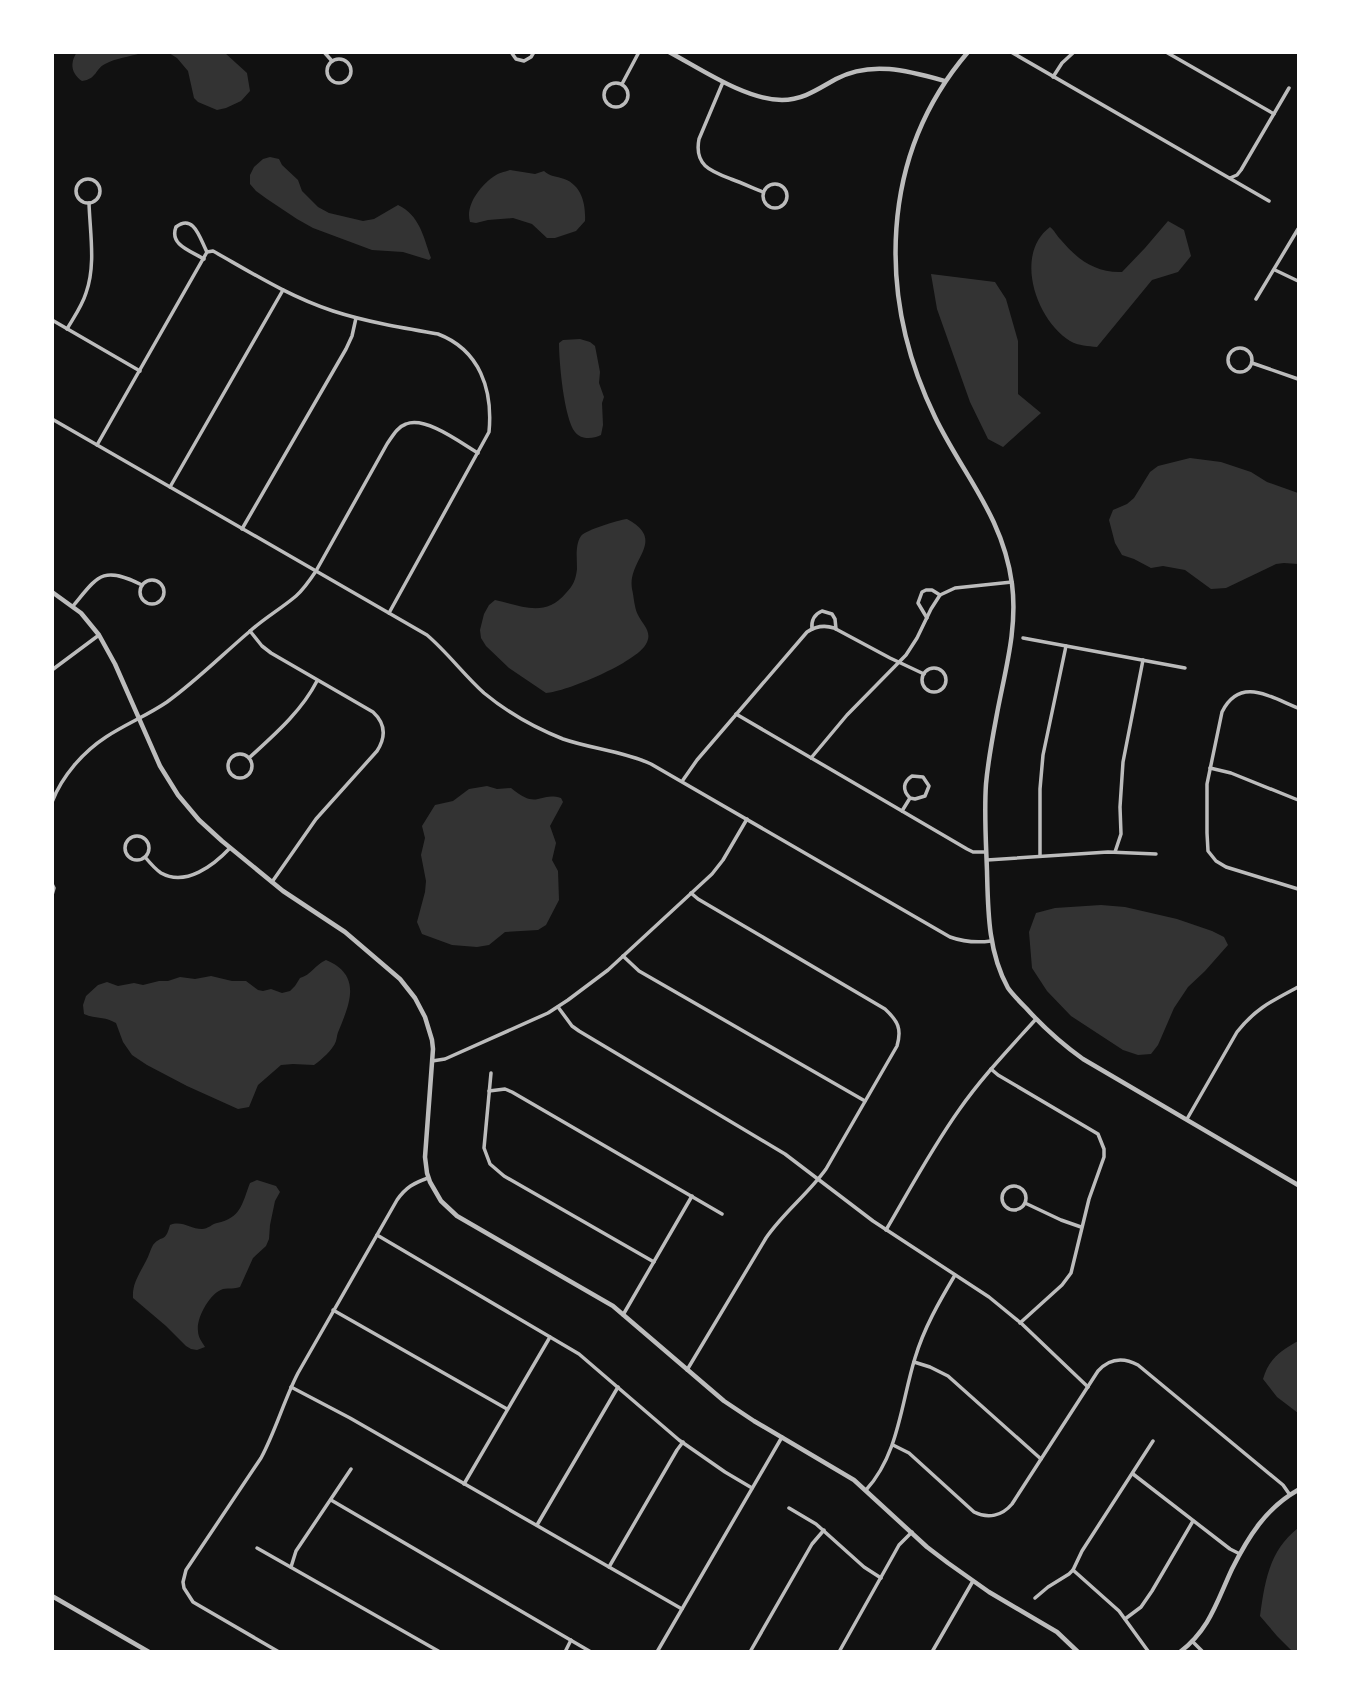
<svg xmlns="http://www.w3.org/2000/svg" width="1351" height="1704" font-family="Figtree,sans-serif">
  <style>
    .water { fill: #333 }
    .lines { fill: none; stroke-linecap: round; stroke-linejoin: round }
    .minor { stroke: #bcbcbc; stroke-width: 3.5 }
    .tertiary { stroke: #bcbcbc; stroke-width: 4.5 }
  </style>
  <rect width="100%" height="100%" fill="#111"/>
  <!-- water -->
  <g class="water">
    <path d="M77 52H141V53C129 57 116 58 105 64 95 69 97 79 82 81 72 74 69 64 77 52Z"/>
    <polygon points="169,53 225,53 247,73 250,91 241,101 226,108 217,110 198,102 194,98 188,71 177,58"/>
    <path d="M270 157 279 159 282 165 298 180 302 191 318 207 329 213 363 221 374 219 398 205C420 215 424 239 431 258L429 260 403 252 372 250 313 228 297 219 267 199 256 191 250 184V175L254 167 263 159Z"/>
    <path d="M510 170 535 174 544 171C550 176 554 176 561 178 581 183 586 203 585 221L576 231 555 238H547L532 224 513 218 488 220 476 223 470 222C465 206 480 186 493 177 498 173 504 172 510 170Z"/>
    <path d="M1168 221 1184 230 1191 256 1178 272 1152 280 1097 347C1088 346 1079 346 1070 341 1037 321 1013 255 1050 227 1055 231 1056 235 1061 240 1077 259 1095 273 1122 272L1145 248Z"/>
    <polygon points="931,274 995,282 1006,299 1018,341 1018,394 1041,413 1003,447 988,439 970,402 937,309"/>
    <path d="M580 339 590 342 595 346 596 351 600 372 599 383 604 397 602 403 603 425 601 435C593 439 581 440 575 432 564 418 559 362 559 343L563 340Z"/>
    <polygon points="1190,458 1221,462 1251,472 1267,482 1298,493 1298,564 1284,563 1276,564 1226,588 1211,589 1185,570 1163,566 1151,568 1134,559 1122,555 1115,543 1109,520 1113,510 1127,504 1134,498 1150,472 1158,466"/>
    <path d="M627 519C668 541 627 559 632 589 634 597 634 607 638 615 643 625 653 632 646 644 637 662 566 692 546 693L509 668 486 646 481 638 480 630 484 614 489 605 495 600C522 606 545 618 566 593 573 586 576 579 577 569 577 558 575 545 581 536 586 530 618 520 627 519Z"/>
    <path d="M487 786 497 789 511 788C538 811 539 791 561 798L563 802 550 826 556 843 552 860 558 871 559 900 546 925 538 930 505 932 489 945 477 947 452 945 422 934 417 922 425 892 426 881 421 855 425 838 422 826 435 805 453 801 469 789Z"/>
    <polygon points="1101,905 1125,907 1177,919 1212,931 1224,937 1228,945 1205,971 1188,987 1174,1008 1158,1045 1151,1054 1138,1055 1123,1050 1071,1016 1047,991 1032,968 1029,932 1036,913 1055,908"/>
    <path d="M326 960C362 975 350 1003 339 1030 337 1034 337 1037 336 1041 333 1050 321 1060 314 1065L293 1064 281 1065 258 1085 249 1107 238 1109 187 1086 147 1065 132 1055 123 1042 116 1023C104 1016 95 1019 84 1014L83 1005 86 996 98 985 107 982 118 986 134 983 143 985 159 981H168L180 977 195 979 211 976 232 981H246L258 990 263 991 271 989 282 993 290 991 295 986 300 978C311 975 315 965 326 960Z"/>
    <path d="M257 1180 276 1186 280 1192 275 1201 270 1225 269 1239 266 1246 253 1258 240 1287C235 1289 229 1288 223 1289 210 1293 196 1318 198 1331 198 1337 202 1342 205 1347L197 1350 191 1349 186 1346 166 1326 133 1298C132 1283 140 1273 146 1261 149 1256 150 1250 153 1245 162 1234 165 1244 170 1225 182 1220 190 1229 202 1229 208 1229 212 1224 217 1223 241 1218 242 1204 250 1183Z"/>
    <path d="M1298 1341V1413L1277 1397 1263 1379C1269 1358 1281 1351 1298 1341Z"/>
    <path d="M1298 1528V1651L1293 1652 1277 1636 1260 1616C1265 1581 1269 1551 1298 1528Z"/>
  </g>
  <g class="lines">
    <!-- minor -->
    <g class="minor">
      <polyline points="324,52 332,61"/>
      <polyline points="511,52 516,59 524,61 531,57 534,52"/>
      <polyline points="1011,52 1269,201"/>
      <polyline points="1166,52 1274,114"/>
      <circle cx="339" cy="71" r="12"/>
      <polyline points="1053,77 1062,63 1074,52"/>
      <path d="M723 82 699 139C694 165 710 171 731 179 742 183 753 188 763 192"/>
      <circle cx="616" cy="95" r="12"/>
      <polyline points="622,84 639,52"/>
      <polyline points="1230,178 1237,175 1241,170 1289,88"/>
      <circle cx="88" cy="191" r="12"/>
      <circle cx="775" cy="196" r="12"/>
      <path d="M204 259C191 251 169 245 176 227 194 213 200 239 207 252"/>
      <polyline points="1275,270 1298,281"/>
      <polyline points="1256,299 1298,229"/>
      <polyline points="52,320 140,371"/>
      <path d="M67 329C74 317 82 306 86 293 96 265 90 233 89 203"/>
      <circle cx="1240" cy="360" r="12"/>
      <polyline points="1252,363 1298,379"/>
      <path d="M52 419 427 635C448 653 464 675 484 693 507 712 535 728 563 739 592 749 623 751 651 764L950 937C964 942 976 943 991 941"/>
      <path d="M97 445 207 252 213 251C252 273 290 297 333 311 367 322 403 328 438 334 480 350 493 390 489 432L389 613"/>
      <polyline points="170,487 283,290"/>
      <polyline points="242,529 346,349 352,336 356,318"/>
      <circle cx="152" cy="592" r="12"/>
      <path d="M73 606C98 576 102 565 142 585"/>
      <polyline points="927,618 918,603 922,592 926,590 932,590 940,595"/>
      <path d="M812 629C811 620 815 614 822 611L832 614 835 619 836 629"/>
      <path d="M250 631 262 646 271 653 373 712C386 724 386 737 377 751L316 819 272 882"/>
      <polyline points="1023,638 1185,668"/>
      <circle cx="934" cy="680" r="12"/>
      <polyline points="52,670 99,635"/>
      <path d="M1298 708C1270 697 1240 676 1222 712L1207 784V833L1208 851 1216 861 1226 867 1298 889"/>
      <polyline points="736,714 967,849 973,852 986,852"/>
      <circle cx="240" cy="766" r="12"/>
      <path d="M249 758C274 735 301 712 317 681"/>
      <polyline points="811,758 847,715 906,655 917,638 931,609 940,595 955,588 1012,582"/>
      <polyline points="1210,768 1231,773 1298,800"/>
      <path d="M683 780 697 760 807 632C816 626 825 625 834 628L890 658 924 674"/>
      <path d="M52 802C62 776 83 752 106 737 126 724 148 715 167 702 196 681 222 655 249 632 263 619 282 608 296 596 304 589 310 580 316 571L387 444C392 437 397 427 406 424 426 416 461 443 478 453"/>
      <path d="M902 811 910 798C902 790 903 782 912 776L923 777 929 786 925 796 915 799 910 798"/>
      <circle cx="137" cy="848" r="12"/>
      <polyline points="1115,852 1121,834 1120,807 1123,762 1143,660"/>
      <polyline points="1040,856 1040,789 1043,755 1066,646"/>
      <path d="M145 857C150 863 155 869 161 873 186 887 214 865 230 848"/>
      <polyline points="987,860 1108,852 1156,854"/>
      <polyline points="52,884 54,888 52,895"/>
      <polyline points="623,956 639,971 865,1101"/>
      <polyline points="558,1007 572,1026 579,1031 785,1154 873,1221 989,1297 1022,1324 1088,1387"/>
      <polyline points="432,1061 445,1059 548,1013 568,1000 608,970 712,874 723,860 747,819"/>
      <polyline points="991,1069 998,1075 1098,1134 1104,1149 1104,1157 1089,1199 1071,1273 1062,1285 1020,1323"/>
      <polyline points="491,1073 484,1148 490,1164 504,1176 654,1262"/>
      <polyline points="489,1091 505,1089 512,1092 722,1214"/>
      <path d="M1187 1119 1237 1032C1256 1008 1272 1001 1298 987"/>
      <circle cx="1014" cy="1198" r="12"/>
      <polyline points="1025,1203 1061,1220 1081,1227"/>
      <path d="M886 1230C910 1189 932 1148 959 1110 982 1077 1009 1049 1036 1019"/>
      <polyline points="377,1235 579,1354 679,1440 725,1472 752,1488"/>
      <polyline points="333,1310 507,1409"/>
      <polyline points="623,1315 692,1196"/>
      <polyline points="914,1362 930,1367 948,1376 1041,1459"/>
      <path d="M687 1370 766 1238C783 1213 808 1194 826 1169L897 1046C902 1029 898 1021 885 1009L698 899 691 893"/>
      <polyline points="291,1387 350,1418 682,1609"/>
      <path d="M893 1445 909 1453 974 1512C988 1519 1002 1516 1012 1504L1098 1371C1109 1359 1123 1357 1138 1365L1283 1485 1290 1495"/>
      <polyline points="1133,1474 1230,1549 1240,1554"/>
      <polyline points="464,1484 550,1337"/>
      <path d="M866 1490C899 1454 901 1403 915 1358 924 1328 939 1302 955 1275"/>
      <polyline points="331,1500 591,1652"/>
      <polyline points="789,1508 816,1524 864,1567 881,1578"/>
      <polyline points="537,1525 618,1387"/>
      <polyline points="257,1548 440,1652"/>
      <polyline points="291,1567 296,1551 351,1469"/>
      <polyline points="609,1567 677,1450 683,1442"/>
      <polyline points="1073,1570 1119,1611 1148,1651"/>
      <polyline points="1035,1598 1048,1587 1069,1574 1073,1570 1082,1551 1153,1441"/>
      <polyline points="1125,1619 1141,1607 1152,1591 1193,1521"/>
      <polyline points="1192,1641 1203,1652"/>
      <path d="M279 1652 193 1602 184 1588 183 1582 186 1570 261 1458C276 1430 284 1400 298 1373L397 1200C406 1187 414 1183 428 1178"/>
      <polyline points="565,1652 571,1640"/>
      <polyline points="657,1652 782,1437"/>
      <polyline points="750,1652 812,1544 824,1530"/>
      <polyline points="839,1652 894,1554 899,1545 912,1532"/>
      <polyline points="932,1652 973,1581"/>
    </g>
    <!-- tertiary -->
    <g class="tertiary">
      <path d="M669 52C701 69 746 100 782 100 803 100 818 89 836 79 871 60 909 71 945 81"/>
      <path d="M968 52C879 156 877 297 935 417 963 475 1003 516 1012 584 1018 630 1004 674 996 719 992 740 988 762 986 784 984 813 986 842 987 871 988 911 988 952 1008 988 1013 995 1020 1002 1026 1008 1044 1028 1062 1044 1083 1059L1298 1185"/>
      <polyline points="52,592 81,613 99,635 115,664 160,766 178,795 199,820 222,841 283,891 345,932 400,979 415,998 425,1017 432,1040 433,1049 425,1157 427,1173 430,1182 441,1201 457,1216 613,1306 724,1401 754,1421 854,1480 927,1547 948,1563 989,1592 1057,1632 1078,1652"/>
      <polyline points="52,1596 149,1652"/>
      <path d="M1180 1652C1210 1629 1217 1601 1232 1569 1248 1537 1266 1508 1298 1490"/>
    </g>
  </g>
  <!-- border -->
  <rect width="1351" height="1704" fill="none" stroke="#ffffff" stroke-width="108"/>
</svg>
